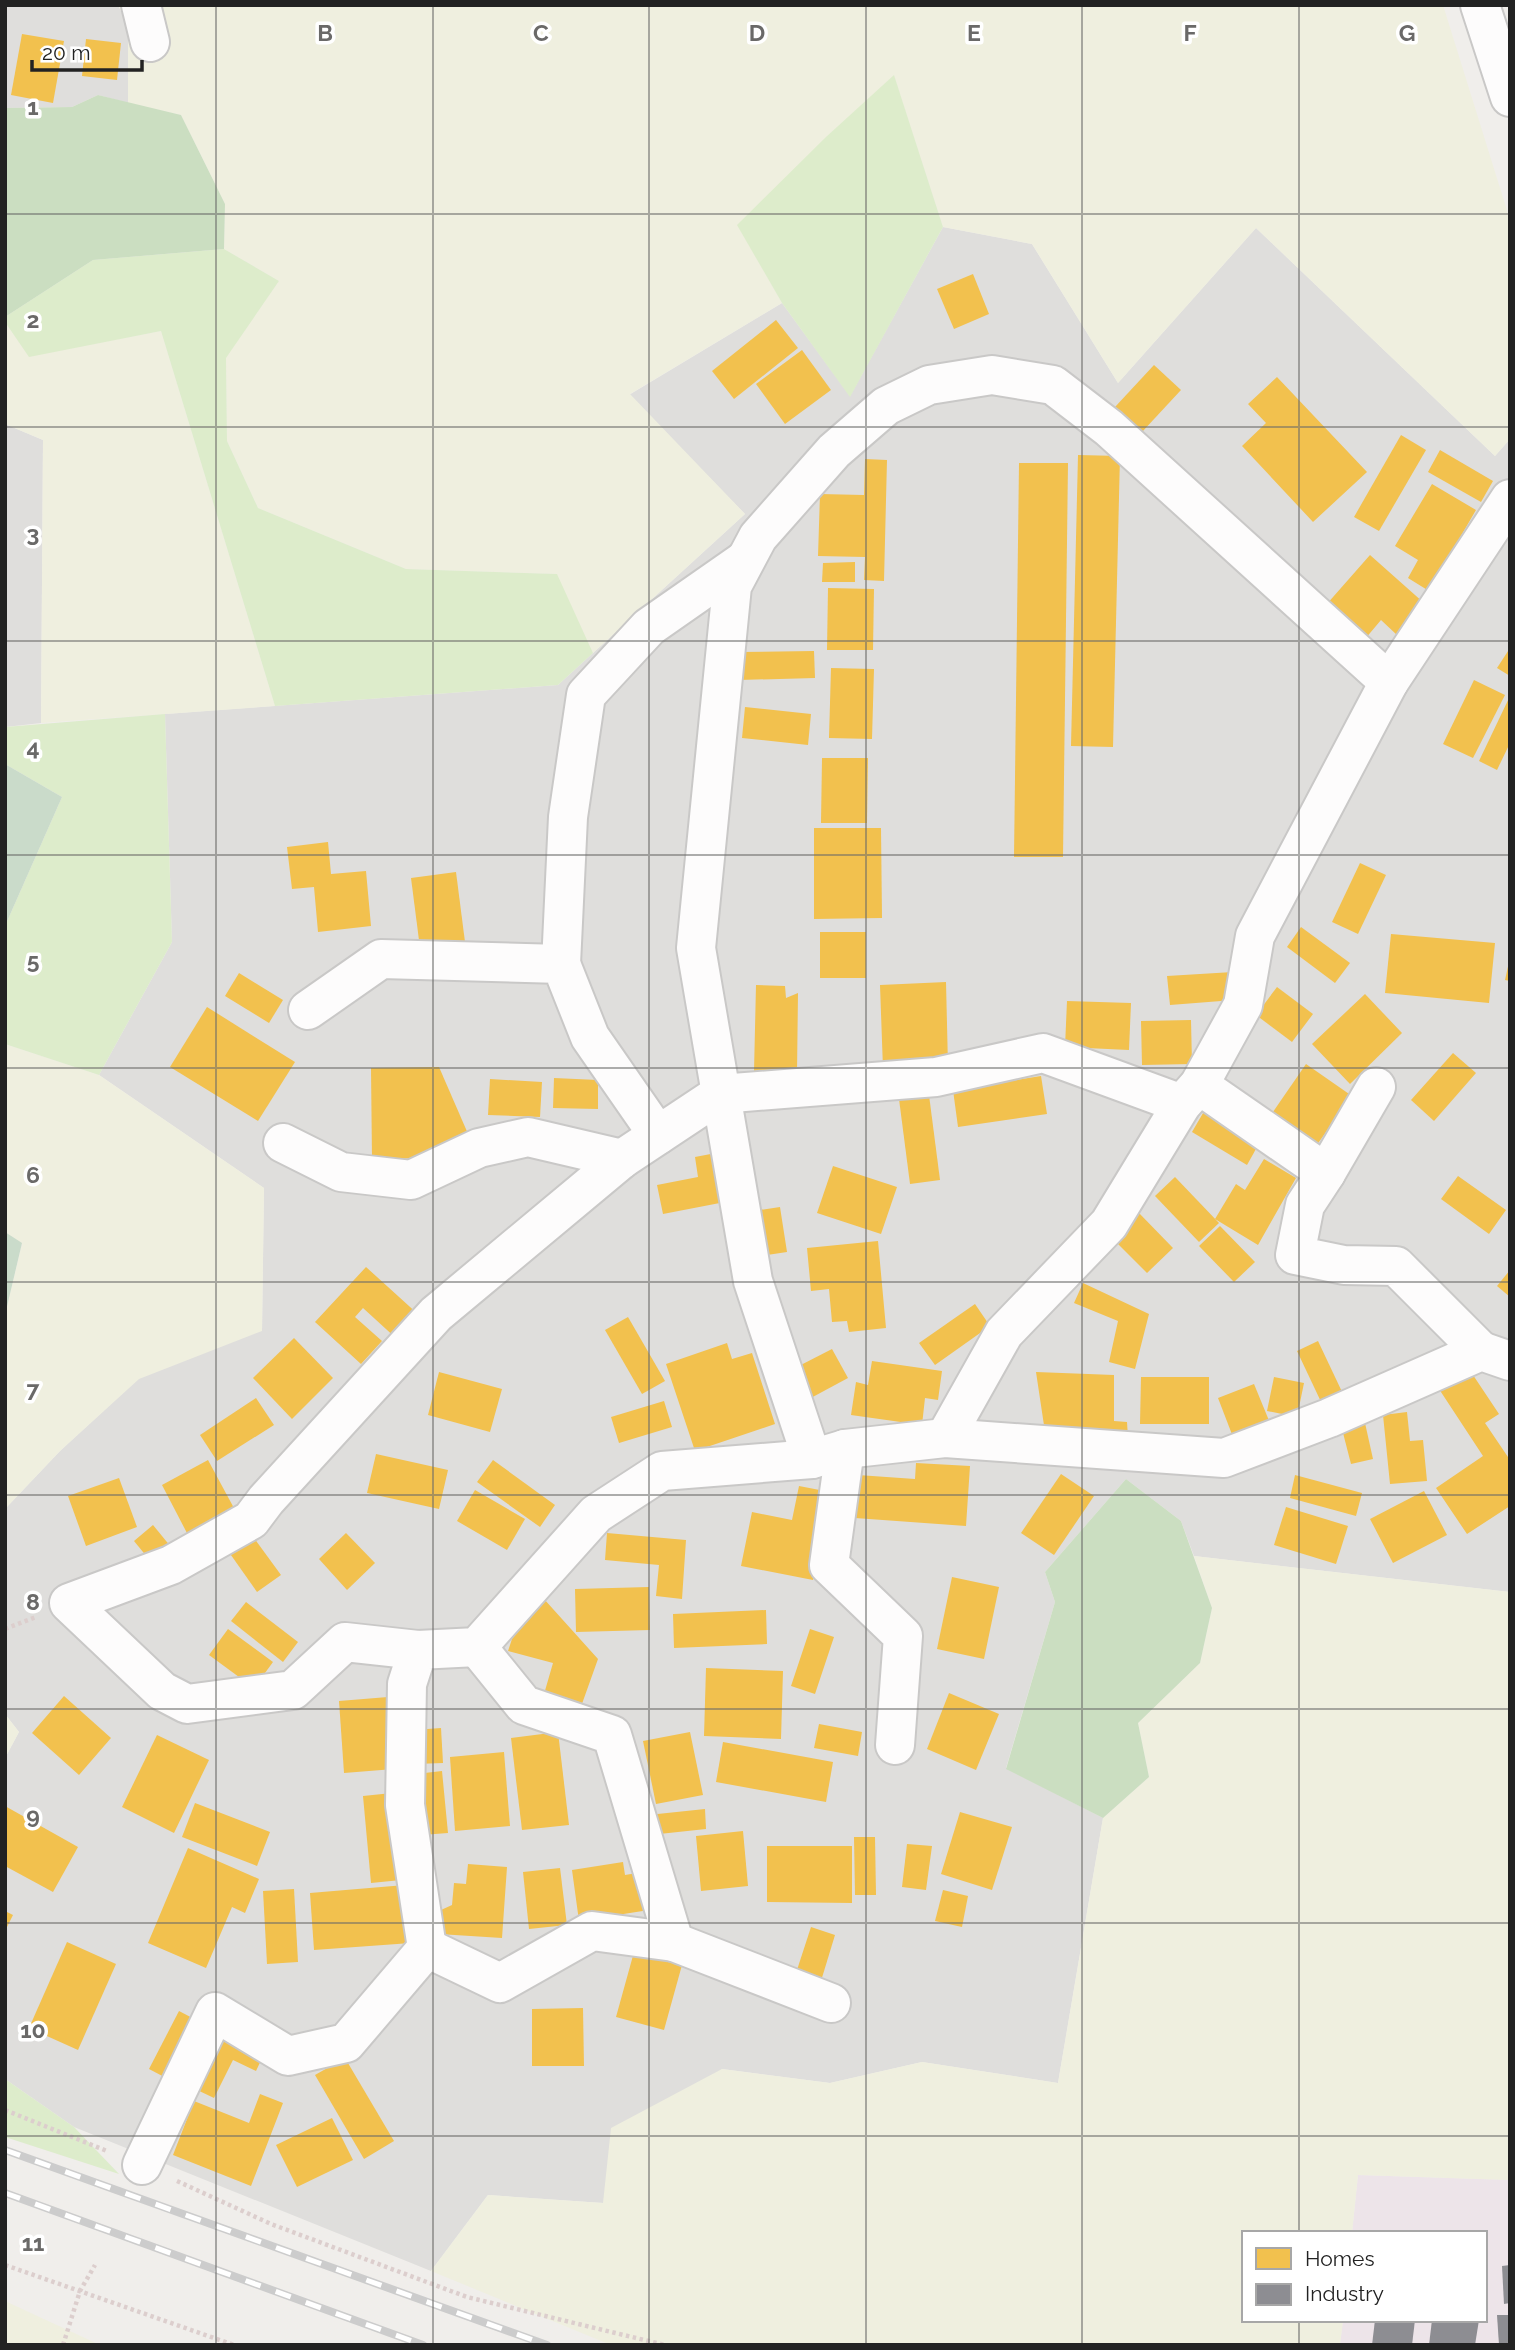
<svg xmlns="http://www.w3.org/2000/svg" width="1515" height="2350" font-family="Raleway,sans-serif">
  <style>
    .residential { fill: #dfdedc }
    .industrial { fill: #ede4e9 }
    .farmland { fill: #efefdf }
    .grass { fill: #ddeccb }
    .forest { fill: #cbdec1 }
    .cemetery { fill: #cadbca }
    .homes { fill: #f2c14e }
    .industry { fill: #8d8d92 }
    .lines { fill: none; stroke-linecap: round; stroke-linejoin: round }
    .minor-casing { stroke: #c9c8c7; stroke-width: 42 }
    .path { stroke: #dccecd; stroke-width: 4.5; stroke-dasharray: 3.5 3.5; stroke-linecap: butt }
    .minor { stroke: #fdfcfc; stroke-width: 38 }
    .rail-casing { stroke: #ccc; stroke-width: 8 }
    .rail { stroke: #fff; stroke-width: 5; stroke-dasharray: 16; stroke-linecap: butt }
    .grid { fill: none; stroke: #6a6968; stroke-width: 2; stroke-opacity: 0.55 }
    .grid-label { font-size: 23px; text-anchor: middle; font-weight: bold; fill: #6a6968; stroke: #fff; stroke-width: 7; stroke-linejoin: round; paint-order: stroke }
  </style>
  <rect width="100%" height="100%" fill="#f0eeeb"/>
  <!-- residential -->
  <g class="residential">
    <polygon points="5,5 118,5 128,25 128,103 98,95 72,107 6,108"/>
    <polygon points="943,227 1032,244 1118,383 1256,228 1495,456 1510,439 1510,1592 1194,1556 1181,1521 1126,1479 1045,1572 1055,1602 1006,1768 1103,1818 1058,2083 922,2062 830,2083 722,2069 603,2203 488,2195 431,2271 74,2127 5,2079 5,1758 19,1732 5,1714 5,1509 60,1451 139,1378 262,1330 264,1188 99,1075 172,942 165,714 558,685 745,514 629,395 782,303 850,396"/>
    <polygon points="5,424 43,440 41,723 5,727"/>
  </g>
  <!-- industrial -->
  <polygon class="industrial" points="1358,2175 1510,2180 1510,2345 1340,2345 1343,2320 1485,2320 1485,2233 1352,2233"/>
  <!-- farmland -->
  <g class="farmland">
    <polygon points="118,5 1443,5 1510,220 1510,439 1495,456 1256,228 1118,383 1032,244 943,227 894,76 738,225 782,303 630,394 745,514 593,653 556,574 406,569 258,508 227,441 226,357 279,281 224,249 225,204 181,115 128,103 128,25"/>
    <polygon points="5,322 29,356 161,331 275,706 41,723 43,440 5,424"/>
    <polygon points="5,1044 99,1075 264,1188 262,1331 139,1379 60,1451 5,1509 5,1315 22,1244 5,1232"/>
    <polygon points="1194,1556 1510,1592 1510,2180 1358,2175 1352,2233 1244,2233 1244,2320 1343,2320 1340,2345 611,2345 431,2271 488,2195 603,2203 611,2128 722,2069 830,2083 922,2062 1058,2083 1103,1818 1149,1777 1138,1723 1200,1663 1212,1608"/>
    <polygon points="5,1714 19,1732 5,1758"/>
    <polygon points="5,2301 100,2345 5,2345"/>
  </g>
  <!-- grass -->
  <g class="grass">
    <polygon points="894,75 943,227 850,397 782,303 737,225 826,137"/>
    <polygon points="224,249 279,281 226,358 227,441 258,508 406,569 557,574 593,653 558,685 275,706 161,331 29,357 5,322 5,317 93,260"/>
    <polygon points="165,714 172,942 99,1075 5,1044 5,926 62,797 5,764 5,727"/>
    <polygon points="5,2079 74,2127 119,2174 5,2137"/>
  </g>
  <!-- forest -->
  <g class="forest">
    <polygon points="98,95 181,115 225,204 224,249 93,260 5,317 5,104 6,108 72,107"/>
    <polygon points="1126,1479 1181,1521 1212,1608 1200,1663 1138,1723 1149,1777 1103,1818 1006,1769 1055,1602 1045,1572"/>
  </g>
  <!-- cemetery -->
  <g class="cemetery">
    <polygon points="5,764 62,797 5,926"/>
    <polygon points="5,1232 22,1243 5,1315"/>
  </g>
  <!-- homes -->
  <g class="homes">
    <polygon points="22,34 64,41 53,103 11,95"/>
    <polygon points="86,39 121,43 117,80 82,76"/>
    <polygon points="973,274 989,314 954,329 937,289"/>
    <polygon points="776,320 798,348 734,399 712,371"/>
    <polygon points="802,350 831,390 785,424 756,384"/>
    <polygon points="1154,365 1181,390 1142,432 1115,407"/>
    <polygon points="1277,377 1367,472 1313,522 1242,446 1266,423 1248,404"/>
    <polygon points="1401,435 1426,450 1379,531 1354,517"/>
    <polygon points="1440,450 1493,481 1481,502 1428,472"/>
    <polygon points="1078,455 1120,456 1113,747 1071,746"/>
    <polygon points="865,459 887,460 884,581 864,580 865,557 818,556 820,494 864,495"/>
    <polygon points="1019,463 1068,463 1063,857 1014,857"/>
    <polygon points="1432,484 1476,510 1429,591 1408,578 1418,560 1395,546"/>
    <polygon points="1370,555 1424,603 1397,635 1381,620 1365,639 1326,605"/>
    <polygon points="855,562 855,582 822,582 823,563"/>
    <polygon points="828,588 874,589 873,650 827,650"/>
    <polygon points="1510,648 1510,676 1497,668"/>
    <polygon points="814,651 815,678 739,680 739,652"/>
    <polygon points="831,668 874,669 872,739 829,738"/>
    <polygon points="1474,680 1505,695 1473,758 1443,744"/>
    <polygon points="1510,696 1510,743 1497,770 1479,761"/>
    <polygon points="745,707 811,714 808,745 742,738"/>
    <polygon points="822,758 868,758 867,823 821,823"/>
    <polygon points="814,828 881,828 882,918 814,919"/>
    <polygon points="328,842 331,874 366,871 371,926 318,932 314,887 292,889 287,847"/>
    <polygon points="1360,863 1386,875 1358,934 1332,922"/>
    <polygon points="456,872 465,942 420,948 411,878"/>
    <polygon points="1301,927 1350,963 1335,983 1287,947"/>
    <rect x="820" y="932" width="46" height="46"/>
    <polygon points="1391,934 1495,943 1489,1003 1385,993"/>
    <polygon points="1509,962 1510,962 1510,981 1505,980"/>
    <polygon points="1233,972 1234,1000 1170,1005 1167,976"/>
    <polygon points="239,973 283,1000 269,1023 225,996"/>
    <polygon points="946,982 948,1066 883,1069 880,985"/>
    <polygon points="756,985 785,986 786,998 798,993 797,1073 754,1072"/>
    <polygon points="1277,987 1313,1014 1292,1042 1256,1015"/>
    <polygon points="1365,994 1402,1033 1350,1084 1312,1044"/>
    <polygon points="1067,1001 1131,1003 1129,1050 1065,1047"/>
    <polygon points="207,1007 295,1062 258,1121 170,1067"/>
    <polygon points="1191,1020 1192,1064 1142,1065 1141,1021"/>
    <polygon points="1453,1053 1476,1073 1434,1121 1411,1100"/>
    <polygon points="1306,1064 1352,1096 1311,1153 1266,1122"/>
    <polygon points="439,1067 472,1143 439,1157 372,1160 371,1068"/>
    <polygon points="1041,1076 1047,1114 958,1127 953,1090"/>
    <polygon points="554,1078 598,1080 598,1109 553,1108"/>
    <polygon points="490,1079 542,1082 540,1117 488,1115"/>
    <polygon points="929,1095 940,1180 910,1184 899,1099"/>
    <polygon points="1206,1108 1261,1140 1247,1165 1192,1132"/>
    <polygon points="716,1153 725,1202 663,1214 657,1185 698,1177 695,1157"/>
    <polygon points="1264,1159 1296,1178 1258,1245 1215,1219 1236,1184 1245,1190"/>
    <polygon points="833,1166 897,1187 881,1234 817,1213"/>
    <polygon points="1458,1176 1506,1210 1489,1234 1441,1199"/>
    <polygon points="1175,1177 1219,1223 1199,1242 1155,1196"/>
    <polygon points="780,1207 787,1252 760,1256 753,1211"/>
    <polygon points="1138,1212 1173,1248 1147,1273 1112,1238"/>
    <polygon points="1220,1226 1255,1262 1234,1282 1199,1246"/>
    <polygon points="878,1241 886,1328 849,1332 847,1321 832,1322 829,1289 811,1291 807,1248"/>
    <polygon points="366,1267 420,1316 398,1340 363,1308 355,1317 382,1341 361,1364 315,1322"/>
    <polygon points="1510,1270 1510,1297 1497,1286"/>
    <polygon points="1083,1283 1149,1314 1135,1369 1109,1362 1118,1321 1074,1303"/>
    <polygon points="975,1304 990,1326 935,1365 919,1343"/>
    <polygon points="628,1317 665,1381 642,1394 605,1330"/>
    <polygon points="294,1338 333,1378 292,1419 253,1378"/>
    <polygon points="1318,1341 1344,1396 1323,1406 1297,1351"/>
    <polygon points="727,1343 732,1359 752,1353 775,1424 695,1451 666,1364"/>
    <polygon points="832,1349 848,1378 809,1399 793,1369"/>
    <polygon points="872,1361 942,1371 938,1400 925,1398 922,1425 851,1415 856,1382 868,1385"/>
    <polygon points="1469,1369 1499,1414 1485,1423 1510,1460 1510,1506 1467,1534 1436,1488 1483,1456 1439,1389"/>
    <polygon points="439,1372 502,1389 490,1432 428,1415"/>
    <polygon points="1036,1372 1114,1375 1114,1421 1127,1422 1128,1438 1045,1432"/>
    <polygon points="1141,1377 1209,1377 1209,1424 1140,1424"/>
    <polygon points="1274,1377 1304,1383 1297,1417 1267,1411"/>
    <polygon points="1254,1384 1270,1423 1233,1437 1218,1398"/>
    <polygon points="256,1398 274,1425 217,1461 200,1435"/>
    <polygon points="664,1401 672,1427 619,1443 611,1417"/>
    <polygon points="1407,1412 1410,1441 1423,1440 1427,1481 1390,1484 1383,1415"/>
    <polygon points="1365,1423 1373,1459 1351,1464 1342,1429"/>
    <polygon points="376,1454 448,1470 439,1509 367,1493"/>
    <polygon points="208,1460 235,1510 188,1535 162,1485"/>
    <polygon points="493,1460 555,1505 540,1527 477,1482"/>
    <polygon points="916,1463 970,1466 966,1526 855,1518 858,1475 915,1479"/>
    <polygon points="1061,1474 1094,1496 1054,1555 1021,1533"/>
    <polygon points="1295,1475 1362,1493 1356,1516 1290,1498"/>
    <polygon points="119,1478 137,1527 86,1546 68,1496"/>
    <polygon points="799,1486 830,1492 813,1580 741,1566 752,1512 792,1520"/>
    <polygon points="475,1490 525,1519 507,1550 457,1521"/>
    <polygon points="1424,1491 1447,1535 1393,1563 1370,1519"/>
    <polygon points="1286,1507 1348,1526 1336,1564 1274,1545"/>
    <polygon points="153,1525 171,1547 152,1563 134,1541"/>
    <polygon points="249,1531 281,1575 257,1592 226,1548"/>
    <polygon points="346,1533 375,1563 347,1590 319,1559"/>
    <polygon points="607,1533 686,1540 682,1599 656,1596 659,1565 605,1560"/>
    <polygon points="952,1577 999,1587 984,1659 937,1649"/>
    <polygon points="649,1587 650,1630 576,1632 575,1589"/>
    <polygon points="544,1599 598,1659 578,1715 542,1701 553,1663 508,1651 517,1624"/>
    <polygon points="246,1602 298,1642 283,1662 231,1621"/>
    <polygon points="766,1610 767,1644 674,1648 673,1614"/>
    <polygon points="228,1629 273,1662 254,1688 209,1655"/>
    <polygon points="810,1629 834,1637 815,1694 791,1686"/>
    <polygon points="706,1668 783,1671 781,1739 704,1736"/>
    <polygon points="949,1693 999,1714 976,1770 927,1749"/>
    <polygon points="64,1696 111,1738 79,1775 32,1733"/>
    <polygon points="388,1697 394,1769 344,1773 339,1701"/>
    <polygon points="819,1724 862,1732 858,1756 814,1748"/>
    <polygon points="441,1728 443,1763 416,1764 414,1730"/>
    <polygon points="558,1732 569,1825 522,1830 511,1738"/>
    <polygon points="690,1732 703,1795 656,1804 643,1741"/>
    <polygon points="157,1735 209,1760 174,1833 122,1807"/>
    <polygon points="723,1742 833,1762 826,1802 716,1782"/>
    <polygon points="504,1752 510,1826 455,1831 450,1757"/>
    <polygon points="442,1771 448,1833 422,1835 416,1774"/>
    <polygon points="392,1793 401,1880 371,1883 363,1796"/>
    <polygon points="195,1803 270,1832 257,1866 182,1837"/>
    <polygon points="5,1806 78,1847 53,1892 5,1866"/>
    <polygon points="705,1809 706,1829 650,1835 648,1815"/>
    <polygon points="960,1812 1012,1827 992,1890 941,1874"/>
    <polygon points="743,1831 748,1886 701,1891 696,1836"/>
    <polygon points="854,1837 875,1837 876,1895 855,1895"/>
    <polygon points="907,1844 932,1846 926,1890 902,1887"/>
    <polygon points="767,1846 852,1846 852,1903 767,1902"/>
    <polygon points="188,1848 259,1879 245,1913 232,1907 206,1968 148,1943"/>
    <polygon points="623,1862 625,1875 643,1872 649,1910 579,1921 572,1870"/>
    <polygon points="468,1864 507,1867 502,1938 439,1934 441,1910 452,1905 454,1883 466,1884"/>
    <polygon points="560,1868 567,1925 529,1929 523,1872"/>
    <polygon points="405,1885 411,1943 314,1950 310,1893"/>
    <polygon points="294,1889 298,1962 267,1964 263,1891"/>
    <polygon points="943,1890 968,1896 962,1927 935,1921"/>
    <polygon points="5,1911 13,1915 5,1931"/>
    <polygon points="811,1927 835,1935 821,1981 796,1973"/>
    <polygon points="67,1942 116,1964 78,2050 29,2028"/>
    <polygon points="634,1952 682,1965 664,2030 616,2017"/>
    <polygon points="583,2008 584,2066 532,2066 532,2009"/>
    <polygon points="179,2011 200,2022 170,2080 149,2069"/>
    <polygon points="219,2035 263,2056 256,2071 233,2060 214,2098 193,2088"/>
    <polygon points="345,2058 394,2141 364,2159 315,2075"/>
    <polygon points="260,2094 283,2103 251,2186 173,2155 194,2101 249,2123"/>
    <polygon points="332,2118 353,2160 297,2187 276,2145"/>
  </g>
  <!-- industry -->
  <g class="industry">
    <polygon points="1510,2265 1510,2303 1504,2304 1502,2266"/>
    <polygon points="1497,2315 1510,2315 1510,2345 1499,2345"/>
    <polygon points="1375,2320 1415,2320 1412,2345 1372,2345"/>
    <polygon points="1432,2320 1479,2320 1475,2345 1429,2345"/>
  </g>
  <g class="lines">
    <defs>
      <g id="minor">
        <polyline points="141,5 150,42"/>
        <polyline points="1480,5 1510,97"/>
        <polyline points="561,964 568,817 586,695 649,627 745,560"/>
        <polyline points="308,1010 381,959 561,964 590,1037 658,1135"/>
        <polyline points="1199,1085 1326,1173"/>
        <polyline points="1376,1087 1326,1173 1305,1205 1295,1255 1344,1265 1396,1266 1481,1351"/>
        <polyline points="283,1143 341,1172 411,1180 479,1148 528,1137 622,1159"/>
        <polyline points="945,1438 1004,1333 1109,1224 1182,1104 1199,1085 1243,1005 1255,936 1389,682 1510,499"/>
        <polyline points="845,1449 829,1565 903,1636 895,1745"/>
        <polyline points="812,1459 753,1281 696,948 732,586 758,537 834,451 886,406 929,385 992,375 1053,385 1109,428 1389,682"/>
        <polyline points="477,1647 524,1705 612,1735 674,1942 831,2003"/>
        <polyline points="418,1650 345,1642 293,1690 187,1704 162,1691 69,1603 171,1565 251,1520 266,1500 436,1314 622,1159 720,1094 936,1077 1043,1053 1182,1104"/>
        <polyline points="427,1948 500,1983 592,1931 674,1942"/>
        <polyline points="142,2165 215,2012 288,2056 346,2043 427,1948 405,1805 407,1684 418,1650 477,1647 596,1514 662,1471 812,1459 845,1449 945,1438 1224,1458 1329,1418 1481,1351 1510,1361"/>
      </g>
    </defs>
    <!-- minor casing -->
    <use href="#minor" class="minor-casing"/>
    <!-- path -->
    <g class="path">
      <polyline points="5,1629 36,1617"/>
      <polyline points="5,2110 107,2151"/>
      <polyline points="177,2181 271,2224 467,2297 665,2345"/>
      <polyline points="5,2265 234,2345"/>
      <polyline points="63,2345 80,2291 95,2265"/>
    </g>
    <!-- minor -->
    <use href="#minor" class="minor"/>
    <defs>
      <g id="rail">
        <polyline points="5,2150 547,2345"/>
        <polyline points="5,2193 423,2345"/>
      </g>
    </defs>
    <!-- rail casing -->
    <use href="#rail" class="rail-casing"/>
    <!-- rail -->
    <use href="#rail" class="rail"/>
  </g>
  <!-- grid -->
  <path class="grid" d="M216 5V2345M433 5V2345M649 5V2345M866 5V2345M1082 5V2345M1299 5V2233M5 214H1510M5 427H1510M5 641H1510M5 855H1510M5 1068H1510M5 1282H1510M5 1495H1510M5 1709H1510M5 1923H1510M5 2136H1510M1299 2320V2345"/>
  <g class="grid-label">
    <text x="325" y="41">B</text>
    <text x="541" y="41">C</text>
    <text x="757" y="41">D</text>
    <text x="974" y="41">E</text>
    <text x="1190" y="41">F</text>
    <text x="1407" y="41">G</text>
    <text x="33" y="115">1</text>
    <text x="33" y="328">2</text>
    <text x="33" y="542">3</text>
    <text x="33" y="756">4</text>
    <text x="33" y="969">5</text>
    <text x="33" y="1183">6</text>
    <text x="33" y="1397">7</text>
    <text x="33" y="1610">8</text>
    <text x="33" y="1824">9</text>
    <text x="33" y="2038">10</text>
    <text x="33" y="2251">11</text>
  </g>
  <!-- border -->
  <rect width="1515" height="2350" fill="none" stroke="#222222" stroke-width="14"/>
  <!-- legend -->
  <rect x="1242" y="2231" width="245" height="91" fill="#ffffff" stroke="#a7a7a7" stroke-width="2"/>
  <rect x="1256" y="2248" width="35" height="21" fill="#f2c14e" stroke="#a7a7a7" stroke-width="2"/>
  <text x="1305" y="2266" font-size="21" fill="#222222">Homes</text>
  <rect x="1256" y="2284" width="35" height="21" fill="#8d8d92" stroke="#a7a7a7" stroke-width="2"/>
  <text x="1305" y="2301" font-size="21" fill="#222222">Industry</text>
  <!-- scale -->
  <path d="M32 60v10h110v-10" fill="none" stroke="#222222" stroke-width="3.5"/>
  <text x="42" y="60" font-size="21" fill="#222222" stroke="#ffffff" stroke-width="5" paint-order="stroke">20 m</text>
</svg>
